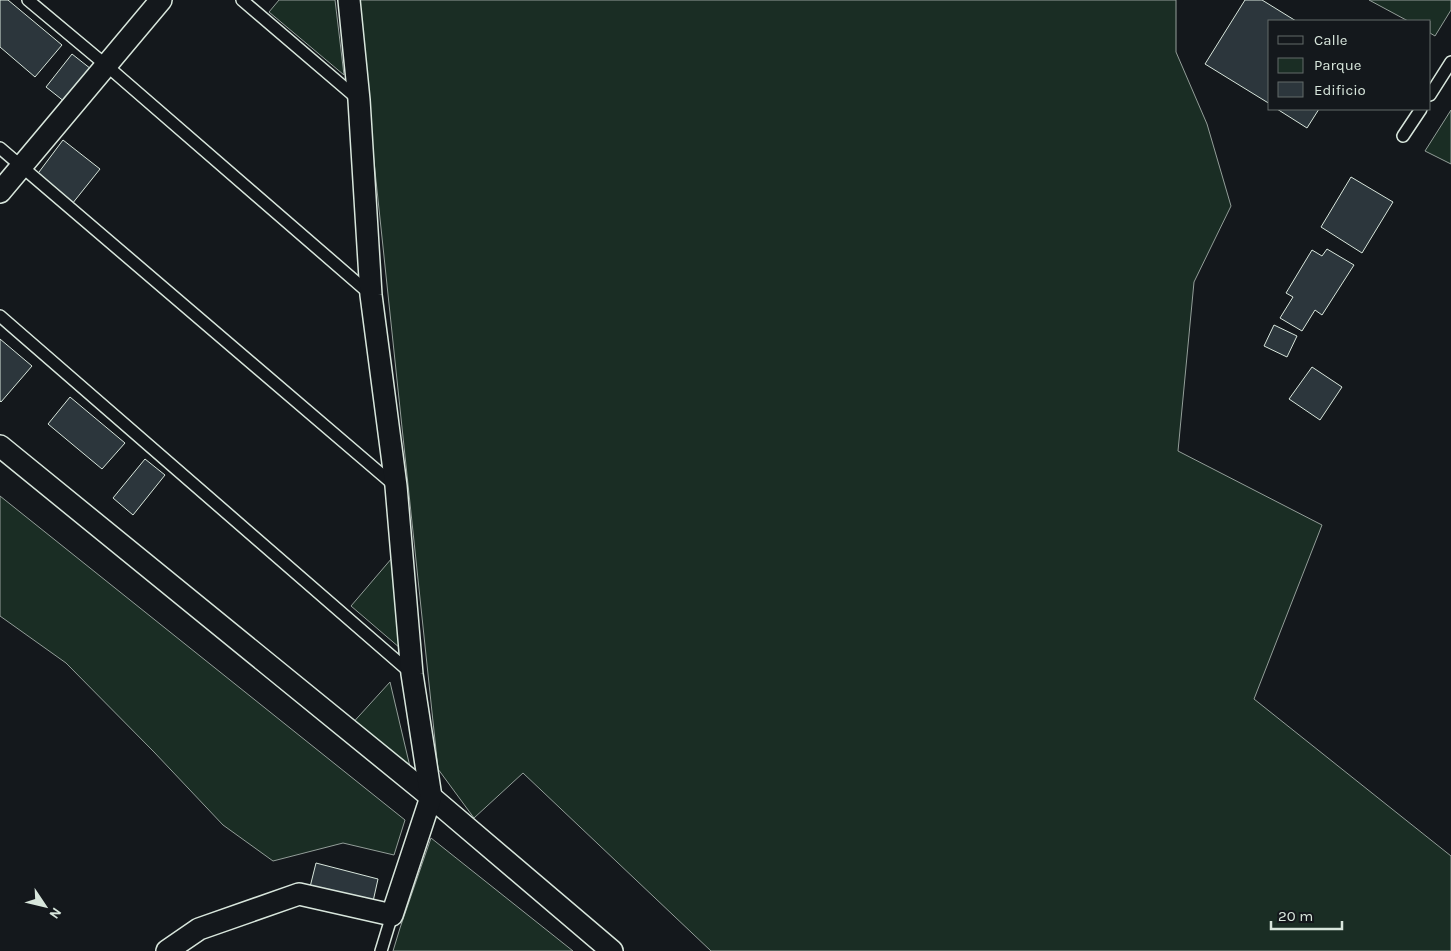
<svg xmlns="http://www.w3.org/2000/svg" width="1451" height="951" font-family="Karla,sans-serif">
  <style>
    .green { fill: #1a2d24; stroke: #939e99 }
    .building { fill: #2c363c; stroke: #d8e6dc }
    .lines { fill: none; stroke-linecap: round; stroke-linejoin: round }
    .lane-casing { stroke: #d8e6dc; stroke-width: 14 }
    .street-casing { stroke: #d8e6dc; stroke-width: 24 }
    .lane { stroke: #14181c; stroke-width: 11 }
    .street { stroke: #14181c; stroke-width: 21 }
  </style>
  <rect width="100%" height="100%" fill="#14181c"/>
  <!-- green -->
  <g class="green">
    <polygon points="279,0 335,0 344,75 269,12"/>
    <polygon points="357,0 1176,0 1176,52 1207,124 1231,206 1194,282 1178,451 1322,525 1254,699 1451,856 1451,951 711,951 523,773 474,818 438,769"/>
    <polygon points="1369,0 1451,0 1451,10 1435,36 1430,33 1430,21 1408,21"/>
    <polygon points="1451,110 1451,164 1425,151"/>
    <polygon points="0,496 405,820 394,855 343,843 273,861 223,825 154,752 66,663 0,616"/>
    <polygon points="392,558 400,648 351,606"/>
    <polygon points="390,682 411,771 349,727"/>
    <polygon points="431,838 573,951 393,951 400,928"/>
  </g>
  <!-- building -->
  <g class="building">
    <polygon points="0,0 8,0 62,45 35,77 0,47"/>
    <polygon points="1245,0 1262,0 1296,21 1270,21 1270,104 1205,64"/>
    <polygon points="72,54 91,69 65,102 46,87"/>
    <polygon points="1277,109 1319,109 1307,128"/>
    <polygon points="63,140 100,169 72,204 36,176"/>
    <polygon points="1351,177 1393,202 1362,253 1321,227"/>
    <polygon points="1327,249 1354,265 1322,315 1315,310 1302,331 1280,318 1293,297 1286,293 1312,250 1322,256"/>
    <polygon points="1274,325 1297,336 1287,357 1264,346"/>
    <polygon points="0,339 32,366 1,402 0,401"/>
    <polygon points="1312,367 1342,387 1320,420 1289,399"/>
    <polygon points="70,397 125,443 102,469 48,424"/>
    <polygon points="145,459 165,475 133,515 113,498"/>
    <polygon points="316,863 378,879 372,906 309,891"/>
  </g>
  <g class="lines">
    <defs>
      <g id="lane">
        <polyline points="28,0 107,66 370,294"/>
        <polyline points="242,0 359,100"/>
        <polyline points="1430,95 1451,62"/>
        <polyline points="1403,136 1421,109"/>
        <polyline points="0,148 394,485"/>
        <polyline points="0,316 412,674"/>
        <polyline points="381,951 392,915"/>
      </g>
      <g id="street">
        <polyline points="0,192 161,0"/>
        <polyline points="0,446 431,797 612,951"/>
        <polyline points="167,951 199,929 299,894 392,915 431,797 412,674 396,486 371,295 359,100 349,0"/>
      </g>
    </defs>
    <!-- lane casing -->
    <use href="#lane" class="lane-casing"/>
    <!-- street casing -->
    <use href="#street" class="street-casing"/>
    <!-- lane -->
    <use href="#lane" class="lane"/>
    <!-- street -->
    <use href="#street" class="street"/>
  </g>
  <!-- legend -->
  <rect x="1268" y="20" width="162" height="90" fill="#14181c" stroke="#626a69"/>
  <rect x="1278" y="36" width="25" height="8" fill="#14181c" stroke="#626a69"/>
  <text x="1314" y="45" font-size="15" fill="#d8e6dc">Calle</text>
  <rect x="1278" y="58" width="25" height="15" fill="#1a2d24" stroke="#626a69"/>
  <text x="1314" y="70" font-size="15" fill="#d8e6dc">Parque</text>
  <rect x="1278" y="82" width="25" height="15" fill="#2c363c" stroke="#626a69"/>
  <text x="1314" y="95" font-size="15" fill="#d8e6dc">Edificio</text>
  <!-- north arrow -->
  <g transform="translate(45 906) rotate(125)" stroke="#14181c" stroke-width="4" paint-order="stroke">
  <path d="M0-4L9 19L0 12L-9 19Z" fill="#d8e6dc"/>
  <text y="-8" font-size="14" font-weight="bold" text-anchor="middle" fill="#d8e6dc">N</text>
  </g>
  <!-- scale -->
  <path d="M1271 921v8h71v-8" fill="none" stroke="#d8e6dc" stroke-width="2.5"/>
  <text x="1278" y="921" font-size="15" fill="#d8e6dc" stroke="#14181c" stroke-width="4" paint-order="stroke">20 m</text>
</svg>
